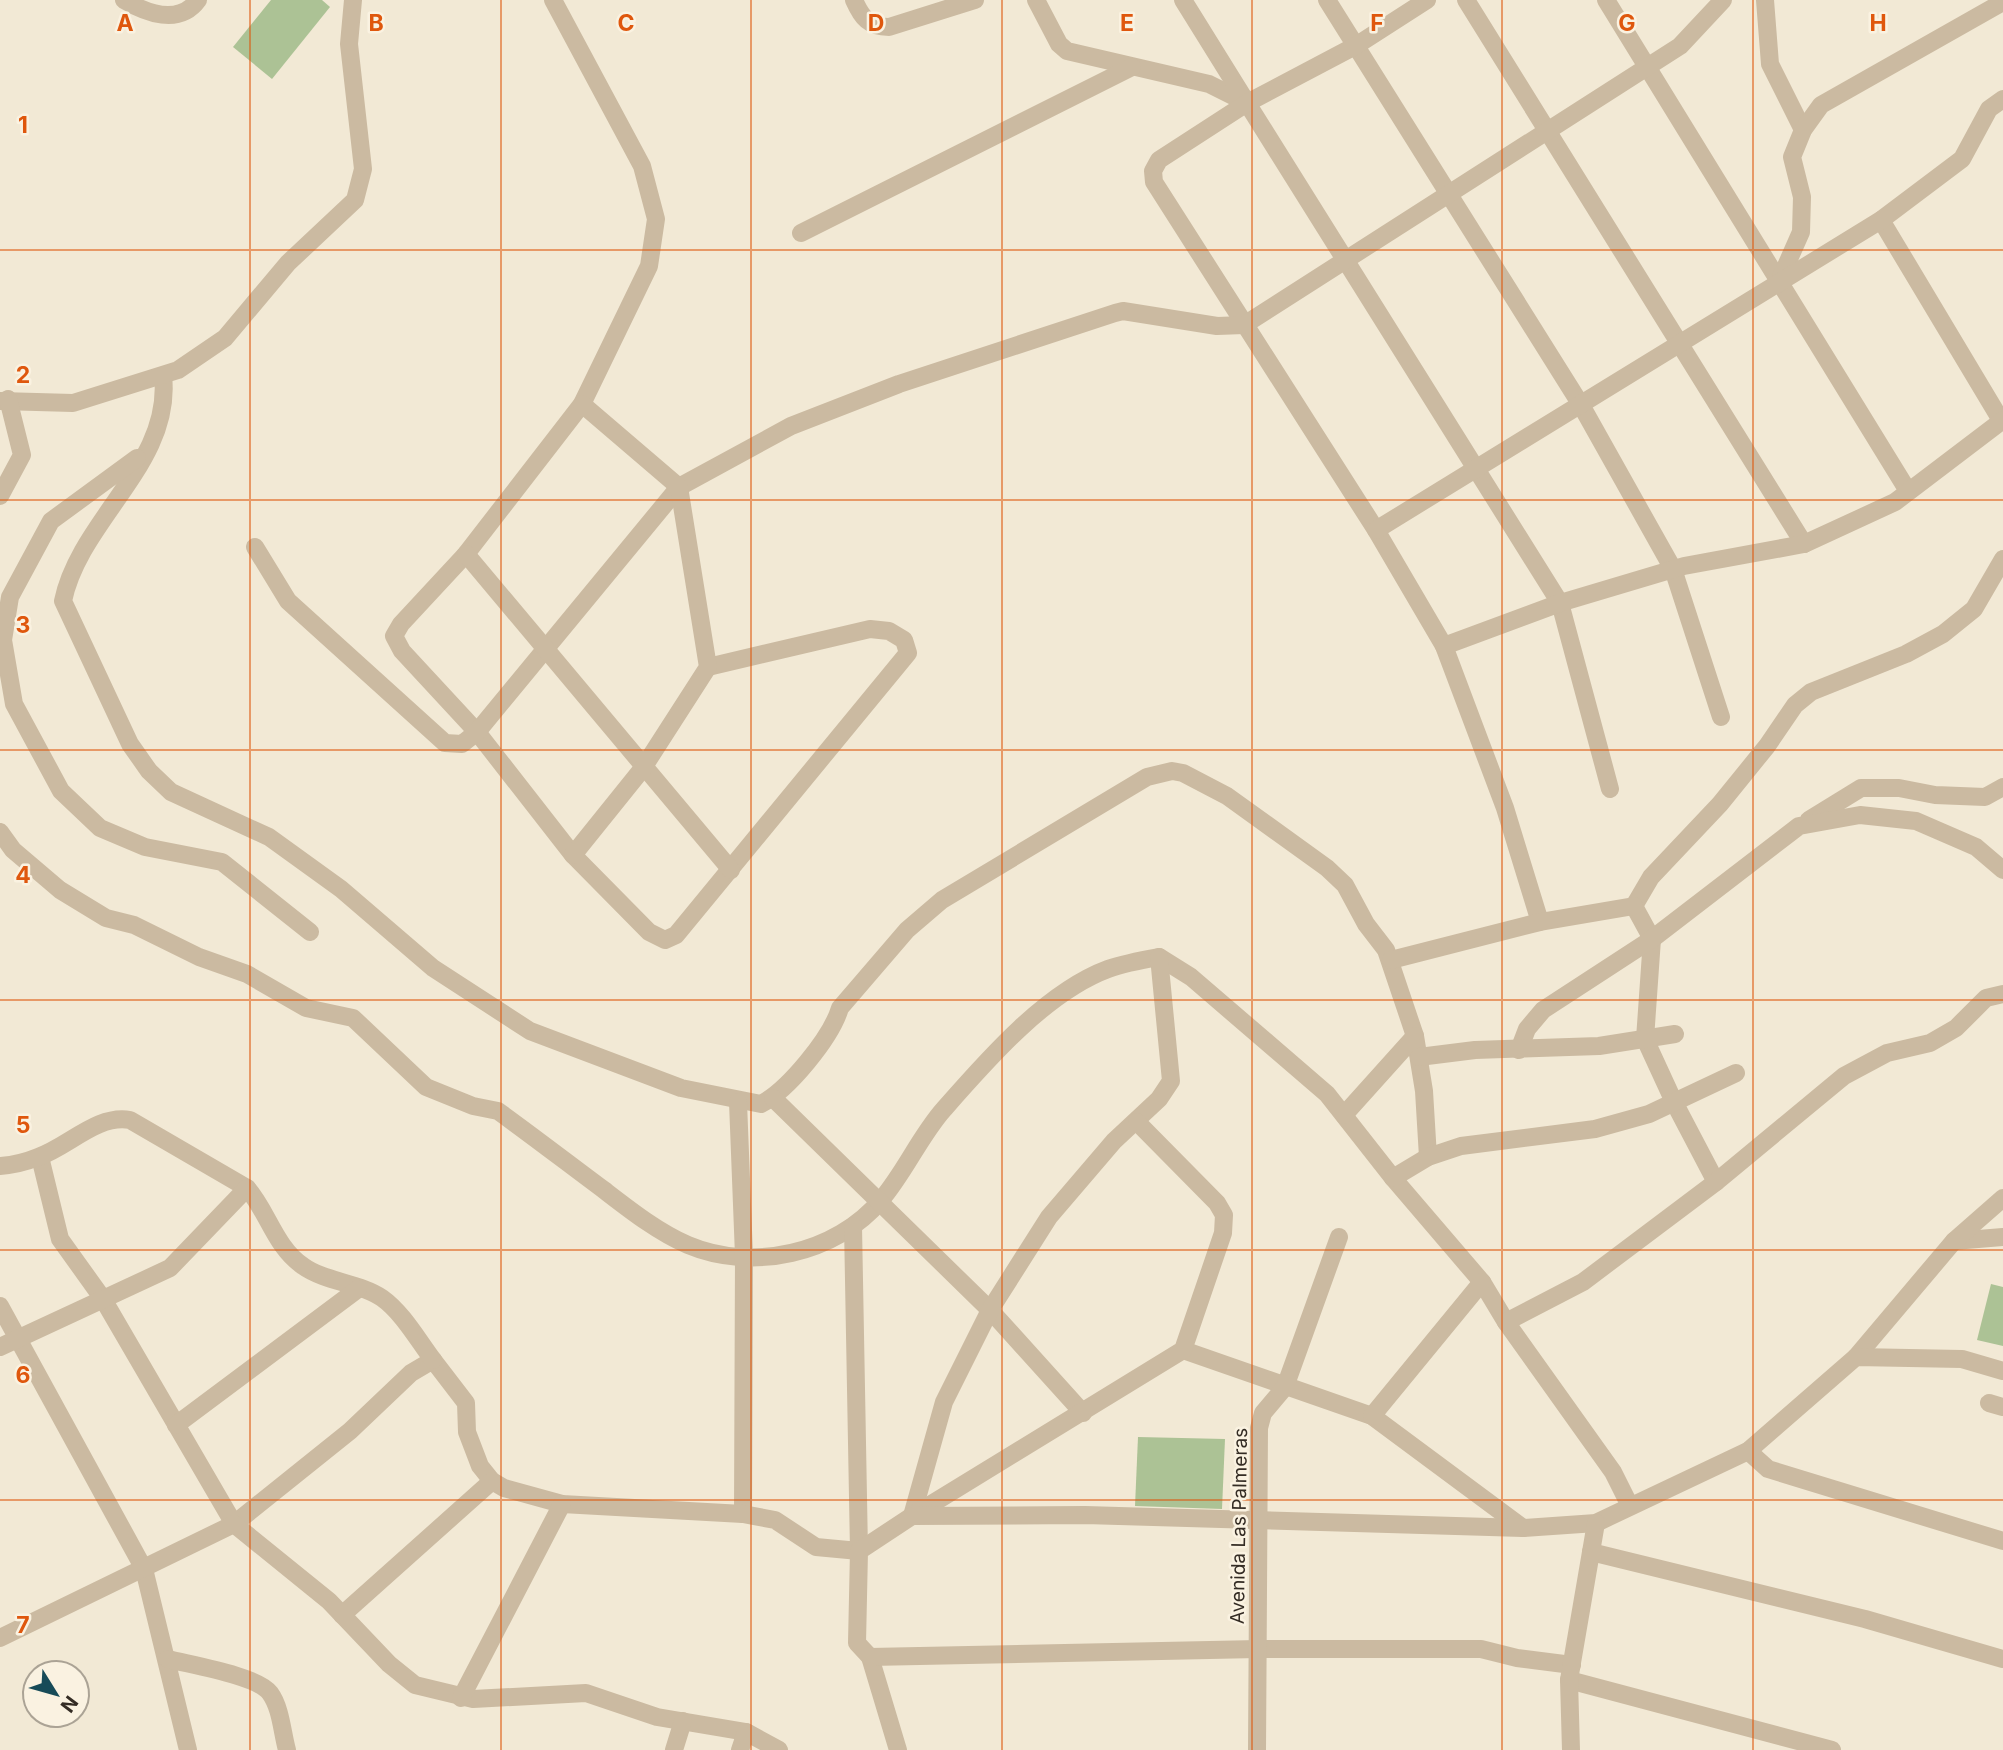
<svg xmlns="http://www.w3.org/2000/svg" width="2003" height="1750" font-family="Inter,sans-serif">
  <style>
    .green { fill: #acc295 }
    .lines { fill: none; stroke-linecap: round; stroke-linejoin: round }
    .minor { stroke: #cbbaa1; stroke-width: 18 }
    .grid { fill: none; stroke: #df570d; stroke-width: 2; stroke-opacity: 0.55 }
    .labels { text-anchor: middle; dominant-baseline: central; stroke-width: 5; stroke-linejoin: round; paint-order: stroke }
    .street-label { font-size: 19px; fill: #342c24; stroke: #faf2e1 }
    .grid-label { font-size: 23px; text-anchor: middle; font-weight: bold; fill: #df570d; stroke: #faf2e1; stroke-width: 5; stroke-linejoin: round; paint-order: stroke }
  </style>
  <rect width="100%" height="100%" fill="#f2e9d5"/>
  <!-- green -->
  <g class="green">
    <polygon points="271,0 322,0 330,7 272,79 233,47"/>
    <polygon points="1991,1284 2003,1287 2003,1346 1977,1340"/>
    <polygon points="1138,1437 1225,1439 1222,1509 1135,1506"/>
  </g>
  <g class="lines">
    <!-- minor -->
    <g class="minor">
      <path d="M124 0C146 13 179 26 198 0"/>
      <polyline points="553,0 642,166 656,219 649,266 582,404 466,554 401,624 394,636 402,651 477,732 573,855 649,932 665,940 676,935 908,653 904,640 889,631 870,629 708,667"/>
      <path d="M854 0C862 18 869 27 889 27L975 0"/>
      <polyline points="1036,0 1059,44 1067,51 1209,84 1247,103 1560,603 1610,789"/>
      <polyline points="1183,0 1247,103"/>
      <polyline points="1327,0 1581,405 1673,569 1721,717"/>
      <polyline points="1427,0 1357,45 1247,103 1159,160 1153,171 1154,182 1376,530 1444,646 1505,808 1540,922"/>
      <polyline points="1466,0 1804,544"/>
      <polyline points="1606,0 1908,491"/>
      <polyline points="1765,0 1770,64 1803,130"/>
      <polyline points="1881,220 2002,422"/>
      <polyline points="801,233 1132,67"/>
      <polyline points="1778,284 1801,232 1802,197 1792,157 1803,130 1821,105 2003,2"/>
      <path d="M163 376C173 463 80 519 63 601L130 744 149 771 171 792 269 837 341 889 433 968 530 1031 681 1088 761 1104C788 1090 831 1038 840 1008L907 930 942 900 1147 777 1172 771 1183 773 1227 796 1327 868 1345 885 1366 924 1386 950 1415 1036 1424 1091 1428 1157"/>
      <polyline points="0,401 73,403 178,370 225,338 288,263 355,200 363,169 349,44 353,0"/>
      <polyline points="137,458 51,521 10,597 3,640 14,704 61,791 100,828 145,847 222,862 310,932"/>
      <polyline points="0,496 22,455 8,399"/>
      <polyline points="1376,530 1881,220 1962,159 1989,109 2003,99"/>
      <polyline points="255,547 288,601 445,743 462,744 477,732 679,487 791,426 899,384 1115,313 1123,311 1217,326 1244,325 1680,46 1723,0"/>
      <polyline points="466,554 731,870"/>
      <polyline points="1444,646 1560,603 1684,566 1804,544 1895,502 2003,420"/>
      <polyline points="1809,820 1861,788 1899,788 1935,795 1985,797 2003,787"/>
      <path d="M0 832 13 850 60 890 106 918 134 925 199 957 247 974 306 1008 353 1018 426 1087 473 1106 498 1111C534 1137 569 1164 604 1190 630 1210 658 1232 688 1245 752 1272 836 1254 881 1200 905 1172 920 1136 944 1109 987 1060 1046 992 1108 969 1125 963 1142 960 1159 957L1191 977 1327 1094 1393 1178 1482 1282 1506 1322 1613 1472 1630 1506"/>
      <polyline points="573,855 643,768 708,667 679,487 582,404"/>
      <polyline points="1634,906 1651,877 1720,804 1767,746 1795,705 1811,692 1906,654 1943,634 1974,609 2003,559"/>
      <polyline points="1634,906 1652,939 1645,1039 1674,1102 1716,1182"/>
      <polyline points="1391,960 1540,922 1634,906"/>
      <polyline points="1519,1050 1527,1029 1543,1010 1652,939 1799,826 1860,815 1916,821 1976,847 2003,870"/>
      <polyline points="1419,1057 1475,1050 1599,1046 1675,1034"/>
      <polyline points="773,1098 990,1310 1083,1413"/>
      <polyline points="738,1102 744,1256 743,1514"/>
      <polyline points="1344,1115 1415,1036"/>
      <polyline points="40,1157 60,1239 103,1299 234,1524 350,1431 411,1373 433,1360 466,1403 467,1432 480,1466 492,1481 504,1488 562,1504 743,1514 775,1520 816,1547 859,1551 853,1226"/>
      <path d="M0 1166C12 1165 26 1162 38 1157 68 1147 97 1114 130 1120L247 1188C268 1212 275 1247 303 1266 325 1282 361 1283 382 1298 402 1312 418 1340 433 1360"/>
      <polyline points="1393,1178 1428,1157 1461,1146 1595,1129 1649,1114 1736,1073"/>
      <polyline points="1954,1241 2003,1237"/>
      <polyline points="0,1306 144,1569 188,1750"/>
      <polyline points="1506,1322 1583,1282 1716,1182 1844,1076 1887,1053 1930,1043 1956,1028 1986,998 2003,994"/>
      <polyline points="0,1347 170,1268 247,1188"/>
      <polyline points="1183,1350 1372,1416 1523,1528"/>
      <polyline points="1856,1357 1954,1241 2003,1198"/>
      <polyline points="1989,1403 2003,1407"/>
      <polyline points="1372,1416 1482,1282"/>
      <polyline points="176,1425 358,1289"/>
      <polyline points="1748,1451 1768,1469 2003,1541"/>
      <polyline points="912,1516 944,1402 990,1310 1049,1217 1114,1141 1159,1099 1171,1081 1159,957"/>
      <polyline points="912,1516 1183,1350 1223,1233 1224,1215 1217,1203 1137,1122"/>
      <polyline points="1591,1552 1865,1619 2003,1659"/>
      <polyline points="342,1615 492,1481"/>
      <polyline points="0,1638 234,1524 329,1601 389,1664 415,1685 473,1699 586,1693 657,1717 746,1732 779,1750"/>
      <polyline points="870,1657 898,1750"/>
      <path d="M168 1659C191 1665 258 1676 270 1693 281 1708 282 1732 287 1750"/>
      <polyline points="1572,1665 1517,1658 1481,1649 1258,1649 870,1657 857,1643 859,1551 912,1516 1085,1515 1523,1528 1596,1523 1748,1451 1856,1357 1962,1359 2003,1371"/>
      <polyline points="1569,1680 1832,1750"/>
      <polyline points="461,1698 562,1504"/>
      <polyline points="674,1750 683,1721"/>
      <polyline points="740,1750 746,1732"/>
      <polyline points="1257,1750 1259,1428 1263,1413 1285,1387 1339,1237"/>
      <polyline points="1571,1750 1569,1680 1596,1523"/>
    </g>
  </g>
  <!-- grid -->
  <path class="grid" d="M250 0V1750M501 0V1750M751 0V1750M1002 0V1750M1252 0V1750M1502 0V1750M1753 0V1750M0 250H2003M0 500H2003M0 750H2003M0 1000H2003M0 1250H2003M0 1500H2003"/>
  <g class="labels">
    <!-- street labels -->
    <g class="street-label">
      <text transform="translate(1239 1526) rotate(-89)">Avenida Las Palmeras</text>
    </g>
  </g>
  <g class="grid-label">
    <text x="125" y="31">A</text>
    <text x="376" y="31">B</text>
    <text x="626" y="31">C</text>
    <text x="876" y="31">D</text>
    <text x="1127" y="31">E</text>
    <text x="1377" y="31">F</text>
    <text x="1627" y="31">G</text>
    <text x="1878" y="31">H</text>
    <text x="23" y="133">1</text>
    <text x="23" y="383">2</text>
    <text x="23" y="633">3</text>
    <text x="23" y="883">4</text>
    <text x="23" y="1133">5</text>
    <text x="23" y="1383">6</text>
    <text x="23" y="1633">7</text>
  </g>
  <!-- north arrow -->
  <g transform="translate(56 1694) rotate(127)"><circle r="33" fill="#faf2e1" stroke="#aba395" stroke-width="2"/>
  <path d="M0-5L12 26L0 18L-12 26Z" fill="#174b58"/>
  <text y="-10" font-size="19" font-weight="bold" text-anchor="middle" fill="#342c24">N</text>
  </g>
</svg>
